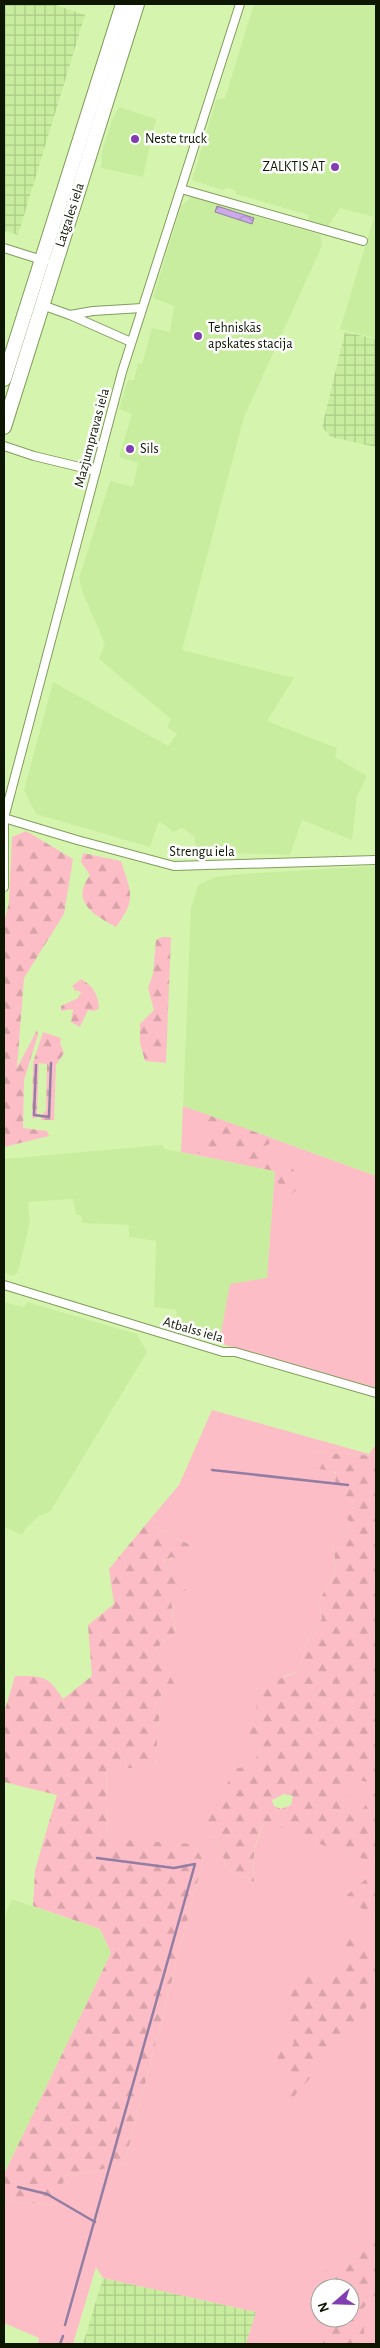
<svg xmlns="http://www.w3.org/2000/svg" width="380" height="2348" font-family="'Alegreya Sans',sans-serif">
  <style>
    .built { fill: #c9ed9f }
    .industrial { fill: url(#industrial-grid) }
    .green { fill: #fdbdc7; fill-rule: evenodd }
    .forest { fill: url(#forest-firs); fill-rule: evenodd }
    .water { fill: url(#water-waves); stroke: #927ea3 }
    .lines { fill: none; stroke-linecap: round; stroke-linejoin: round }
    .stream { stroke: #927ea3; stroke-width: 2.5 }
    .street-casing { stroke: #809d5b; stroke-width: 10 }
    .highway-casing { stroke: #809d5b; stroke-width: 16 }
    .street { stroke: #fff; stroke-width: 8 }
    .highway { stroke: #fff; stroke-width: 14 }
    .poi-dot { fill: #813db1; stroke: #fff; stroke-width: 2 }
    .labels { text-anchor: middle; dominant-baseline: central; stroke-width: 5; stroke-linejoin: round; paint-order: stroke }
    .poi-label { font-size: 14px; fill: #0c1600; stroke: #fff; text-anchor: start }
    .street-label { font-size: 14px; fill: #0c1600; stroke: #fff }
  </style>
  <defs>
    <pattern id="industrial-grid" width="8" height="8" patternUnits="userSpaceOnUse" patternTransform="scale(1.25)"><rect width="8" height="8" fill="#c9ed9f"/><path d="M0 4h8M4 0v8" fill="none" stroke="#abca87"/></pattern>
    <pattern id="forest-firs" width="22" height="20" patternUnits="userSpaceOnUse" patternTransform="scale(1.25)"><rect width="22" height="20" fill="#fdbdc7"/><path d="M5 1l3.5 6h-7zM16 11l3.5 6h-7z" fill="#d8a2a9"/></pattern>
    <pattern id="water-waves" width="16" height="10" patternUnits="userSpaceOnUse" patternTransform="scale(1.25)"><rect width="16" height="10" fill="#ccaae9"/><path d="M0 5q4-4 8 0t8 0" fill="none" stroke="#ae92c6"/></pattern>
  </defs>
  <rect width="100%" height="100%" fill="#d5f5af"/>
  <!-- built -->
  <g class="built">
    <polygon points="254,4 376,4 376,338 340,329 374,217 340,208 328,227 308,220 309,215 236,194 235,190 228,188 222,190 192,180 216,100 225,98"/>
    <polygon points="119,107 156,119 143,177 101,168 102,151 112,120"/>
    <polygon points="191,197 321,235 322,246 244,417 182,650 294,678 267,721 337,748 335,757 367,776 357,796 352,840 302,820 290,855 197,852 194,836 182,828 173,832 159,821 150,847 36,814 24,790 53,682 168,746 177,734 167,727 171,719 99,659 105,644 83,593 79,578 110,481 133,487 138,463 119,457 132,414 119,409 128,380 134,380 138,363 142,364 152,328 170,332 174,306 153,298 181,206"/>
    <polygon points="376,866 376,1176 183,1106 191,908 198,885 215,877 242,874"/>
    <polygon points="162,1145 165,1149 275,1171 266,1291 226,1341 185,1331 177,1321 176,1310 154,1307 156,1241 129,1237 129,1225 82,1223 81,1215 76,1215 73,1199 28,1202 30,1222 18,1272 13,1276 4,1272 4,1159"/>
    <polygon points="4,1302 24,1307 27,1302 137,1334 147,1352 50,1512 39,1516 26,1528 22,1535 4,1527"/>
    <polygon points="11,1899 100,1929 111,1953 4,2174 4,1921"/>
  </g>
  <!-- industrial -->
  <g class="industrial">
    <polygon points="4,4 53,4 85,15 18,235 4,231"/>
    <polygon points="345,332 376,339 376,447 331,437 322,427"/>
    <polygon points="103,2278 256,2312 246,2344 83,2344"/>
  </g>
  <!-- green -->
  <g class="green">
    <polygon points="183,1106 376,1176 376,1389 225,1345 220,1339 230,1284 267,1278 275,1171 181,1152"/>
    <path d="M212 1410 369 1454 376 1444V1456L314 1452 350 1488 352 1524 333 1542 336 1570 319 1601 322 1619 308 1640 299 1671 284 1676 258 1711 256 1723 257 1767 210 1837 220 1847 227 1869 254 1882C252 1858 255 1842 265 1821L337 1823 352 1778 376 1783V2344H246L256 2312 103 2278 96 2267 73 2344H38L39 2338 4 2323V2201L56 2205 65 2176 124 2165 203 1860 193 1844 108 1840 106 1767H155L161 1694 174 1685 155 1649 176 1632 171 1600V1574L163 1562 194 1547 147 1523 179 1485ZM320 2288H350V2318H320Z"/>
  </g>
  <!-- forest -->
  <g class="forest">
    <polygon points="26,831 73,859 64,914 24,978 17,1068 37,1030 38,1035 24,1080 23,1128 47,1131 49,1136 4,1147 4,923 9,902 12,837"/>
    <path d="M83 853 121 861C131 893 137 899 116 927 94 915 70 902 90 875L81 862Z"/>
    <polygon points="162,937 171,937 166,1063 145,1061 140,1043 140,1024 154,1010 148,988 153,974 156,940"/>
    <path d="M81 979C93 986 98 994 99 1008L95 1011 88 1010 80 1027 71 1022 73 1009 61 1011V1006L78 998 81 992 75 990 72 986Z"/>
    <polygon points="43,1032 61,1038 60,1043 64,1053 56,1065 54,1120 42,1120 40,1116 46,1111 47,1064 39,1063 37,1118 32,1118 33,1063"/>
    <polygon points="197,1111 272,1138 269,1144 259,1149 262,1153 276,1158 294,1170 296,1190 291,1195 275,1180 275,1171 236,1163 233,1160 236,1146 234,1137 229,1136 220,1147 210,1154 196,1153 195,1146 208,1140 214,1132 196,1119"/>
    <path d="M314 1452 376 1456V1867L371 1869 369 1860 342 1853 265 1821C254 1842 252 1859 254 1882L227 1869 220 1847 210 1837 206 1817 237 1768 257 1766 256 1752 243 1737C254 1725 260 1718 255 1701L269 1683 299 1671 308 1640 322 1619 319 1601 336 1570 333 1542 352 1524 340 1511 349 1488 335 1487 336 1472 314 1468ZM352 1779 373 1783 364 1794 368 1802 358 1815 351 1817 348 1804 338 1820ZM284 1794 293 1796 291 1805 281 1809 274 1806 272 1800Z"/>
    <path d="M147 1523 194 1547 185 1561 172 1557 163 1562 171 1574 192 1585 171 1601 176 1632 155 1649 175 1685 161 1694 155 1768H106L108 1839 193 1844 203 1860 124 2165 65 2176 57 2205 4 2201V2174L111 1953 100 1929 33 1906 35 1870 57 1795 4 1782V1713L15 1676C43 1676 48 1675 63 1699L92 1676 88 1625 114 1604 109 1569Z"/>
    <polygon points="376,1878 376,1901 374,1908 376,1914 374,1919 366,1919 360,1915 362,1908 355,1908 347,1895 366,1879"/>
    <path d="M343 1935C366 1936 376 1938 376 1964 376 1971 377 1980 376 1987 373 2008 306 2083 289 2102H281L293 2081 290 2069 278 2063 277 2056 282 2050 291 2048 294 2043C287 2029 287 2020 297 2008L289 2000 286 1989 305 1974H317L318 1985 338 1975 341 1979 347 1977 343 1961 350 1958 357 1950 343 1948Z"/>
    <polygon points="376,2232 376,2295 362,2309 365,2344 322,2344 329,2330 329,2318 350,2318 350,2288 321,2288 327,2267 358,2249"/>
  </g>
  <!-- water -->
  <polygon class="water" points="217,206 254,218 252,224 215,212"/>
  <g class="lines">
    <!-- stream -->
    <g class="stream">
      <polyline points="36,1065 34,1115 49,1117 51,1063"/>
      <polyline points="212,1470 348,1485"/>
      <polyline points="18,2187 47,2194 95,2222"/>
      <polyline points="65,2325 195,1864 174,1868 97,1858"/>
      <polyline points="60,2344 63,2336"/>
    </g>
    <defs>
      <g id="street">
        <polyline points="181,189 363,241"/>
        <polyline points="4,248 45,261"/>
        <polyline points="42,305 70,315"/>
        <polyline points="131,342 70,315 93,311 142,308"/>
        <polyline points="4,446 34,456 96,471"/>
        <polyline points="4,818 77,840 174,866 376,860"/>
        <polyline points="4,887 4,818 122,372 240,4"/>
        <polyline points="4,1285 223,1352 235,1352 376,1393"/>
      </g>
      <g id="highway">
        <polyline points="4,379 123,4"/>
        <polyline points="4,427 137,4"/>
      </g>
    </defs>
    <!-- street casing -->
    <use href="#street" class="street-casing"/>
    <!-- highway casing -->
    <use href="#highway" class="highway-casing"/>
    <!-- street -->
    <use href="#street" class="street"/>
    <!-- highway -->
    <use href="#highway" class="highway"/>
  </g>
  <!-- markers -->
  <g class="poi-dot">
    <circle cx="135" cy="139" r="5"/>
    <circle cx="335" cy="167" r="5"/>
    <circle cx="198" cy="336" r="5"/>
    <circle cx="130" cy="449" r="5"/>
  </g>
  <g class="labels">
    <!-- poi labels -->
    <g class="poi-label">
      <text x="145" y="139">Neste truck</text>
      <text x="325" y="167" text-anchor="end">ZALKTIS AT</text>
      <text x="208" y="328">Tehniskās<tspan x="208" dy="16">apskates stacija</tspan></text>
      <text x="140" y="449">Sils</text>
    </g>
    <!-- street labels -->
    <g class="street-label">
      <text transform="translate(70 215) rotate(-72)">Latgales iela</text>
      <text transform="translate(92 438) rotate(-75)">Mazjumpravas iela</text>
      <text x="202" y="852">Strengu iela</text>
      <text transform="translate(193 1330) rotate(16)">Atbalss iela</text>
    </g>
  </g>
  <!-- border -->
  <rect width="380" height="2348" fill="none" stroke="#0c1600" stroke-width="10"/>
  <!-- north arrow -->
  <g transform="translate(335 2303) rotate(250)"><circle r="24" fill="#ffffff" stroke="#9ea299"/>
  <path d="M0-4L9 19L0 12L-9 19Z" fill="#813db1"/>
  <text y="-8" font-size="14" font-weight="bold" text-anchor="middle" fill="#0c1600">N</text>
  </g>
</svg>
